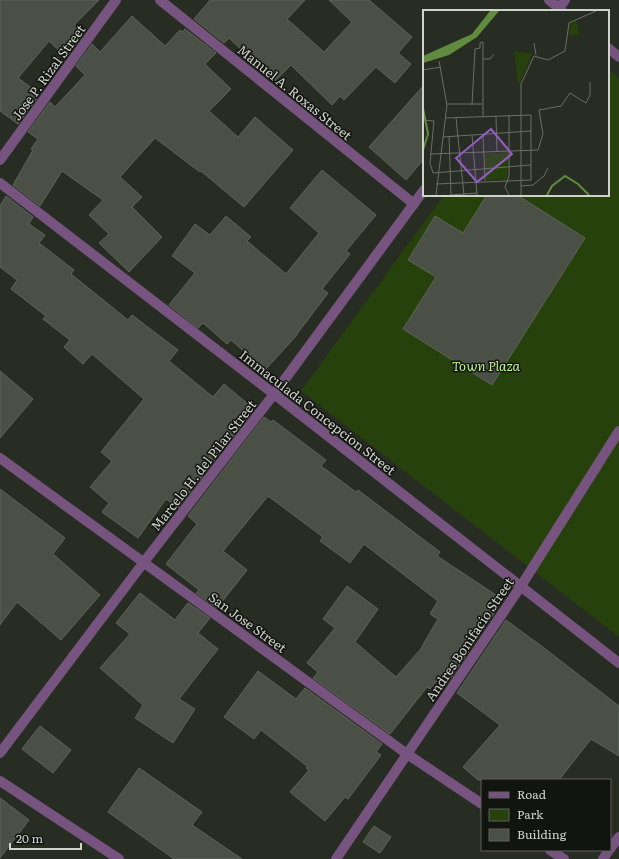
<svg xmlns="http://www.w3.org/2000/svg" width="619" height="859" font-family="Literata,serif">
  <style>
    .green { fill: #27410d }
    .building { fill: #4a5046; stroke: #5d6459 }
    .lines { fill: none; stroke-linecap: round; stroke-linejoin: round }
    .minor { stroke: #77547f; stroke-width: 10 }
    .tertiary { stroke: #77547f; stroke-width: 10 }
    .labels { text-anchor: middle; dominant-baseline: central; stroke-width: 3; stroke-linejoin: round; paint-order: stroke }
    .street-label { font-size: 13px; fill: #cfd3cc; stroke: #121410 }
    .park-label { font-size: 13px; font-style: italic; fill: #baf48c; stroke: #121410 }
    .inset-river { fill: none; stroke: #618b3e; stroke-width: 2 }
    .inset-road { fill: none; stroke: #6b6f67; stroke-width: 1 }
    .view { fill: #945ec3; fill-opacity: 0.15; stroke: #945ec3; stroke-width: 2 }
    .inset-edge { fill: none; stroke: #cfd3cc; stroke-width: 2 }
  </style>
  <rect width="100%" height="100%" fill="#282d24"/>
  <!-- green -->
  <polygon class="green" points="608,69 619,79 619,637 301,391 444,195 608,195"/>
  <!-- building -->
  <g class="building">
    <polygon points="0,0 99,0 75,24 83,34 66,57 49,41 18,78 40,94 18,124 0,111"/>
    <polygon points="210,0 305,0 287,19 324,52 352,22 329,0 369,0 412,37 398,53 411,64 395,83 376,67 344,100 340,96 332,105 291,65 275,81 229,38 224,43 194,19"/>
    <polygon points="132,16 165,46 180,30 182,32 185,29 216,53 205,64 231,89 209,111 238,137 255,117 293,150 244,207 201,171 200,172 155,138 120,177 142,197 132,207 162,237 129,272 99,243 109,234 89,215 103,200 62,171 40,206 13,185 33,150 31,149 38,139 28,132 50,102 55,107 85,75 76,66 92,44 100,52"/>
    <polygon points="424,85 424,159 406,180 369,147"/>
    <polygon points="322,170 376,215 346,251 350,254 322,289 328,293 297,334 297,335 265,370 231,340 227,344 203,323 198,328 169,305 195,273 172,256 195,224 210,235 226,216 251,237 247,241 286,274 319,233 290,208"/>
    <polygon points="487,195 517,195 585,238 492,385 403,329 436,277 408,260 435,216 463,233"/>
    <polygon points="6,196 33,217 29,224 45,235 39,243 74,270 71,274 128,320 132,315 178,350 169,361 213,397 224,384 254,409 178,508 166,499 138,538 102,512 109,503 90,487 112,461 101,452 144,399 92,354 83,364 64,347 70,340 43,319 46,316 11,289 17,280 0,267 0,206"/>
    <polygon points="0,371 33,399 0,438"/>
    <polygon points="264,417 271,422 273,420 326,460 321,466 356,492 358,490 440,552 437,556 499,597 491,610 495,612 446,685 438,679 430,689 427,687 390,734 313,678 318,672 307,663 335,628 323,619 347,586 378,609 355,642 396,677 420,650 438,619 430,614 438,601 364,544 350,563 320,541 323,537 268,496 223,551 247,570 217,608 196,593 199,590 166,564 197,524 188,516"/>
    <polygon points="0,489 65,538 53,554 100,595 61,640 17,602 0,625"/>
    <polygon points="140,593 175,620 188,603 210,618 198,633 218,649 179,699 195,709 173,743 135,718 143,705 100,668 130,634 116,623"/>
    <polygon points="506,620 544,648 619,706 619,756 591,739 559,780 478,780 463,767 500,725 457,693"/>
    <polygon points="258,671 296,699 305,688 382,744 376,752 381,755 348,799 345,797 325,821 290,792 309,770 306,768 307,766 261,730 254,739 224,717"/>
    <polygon points="40,726 71,750 53,773 22,749"/>
    <polygon points="139,768 202,812 192,825 242,859 174,859 108,812"/>
    <polygon points="0,798 29,820 0,858"/>
    <polygon points="374,826 391,837 380,853 363,842"/>
  </g>
  <g class="lines">
    <!-- minor -->
    <g class="minor">
      <polyline points="160,0 414,204"/>
      <polyline points="557,11 565,0"/>
      <polyline points="0,160 116,0"/>
      <polyline points="0,183 274,394 619,663"/>
      <polyline points="0,458 407,754 482,804"/>
      <polyline points="0,753 144,562 274,394 424,190"/>
      <polyline points="0,781 119,859"/>
      <polyline points="610,849 619,837"/>
      <polyline points="550,850 564,859"/>
      <polyline points="336,859 521,586 619,431"/>
      <polyline points="603,859 609,850"/>
    </g>
    <!-- tertiary -->
    <g class="tertiary">
      <polyline points="549,0 562,11"/>
      <polyline points="608,48 619,57"/>
    </g>
  </g>
  <g class="labels">
    <!-- street labels -->
    <g class="street-label">
      <text transform="translate(48 72) rotate(-54)">Jose P. Rizal Street</text>
      <text transform="translate(295 92) rotate(39)">Manuel A. Roxas Street</text>
      <text transform="translate(318 412) rotate(38)">Immaculada Concepcion Street</text>
      <text transform="translate(203 465) rotate(-52)">Marcelo H. del Pilar Street</text>
      <text transform="translate(248 622) rotate(36)">San Jose Street</text>
      <text transform="translate(469 639) rotate(-56)">Andres Bonifacio Street</text>
    </g>
    <!-- park labels -->
    <g class="park-label">
      <text x="486" y="365">Town Plaza</text>
    </g>
  </g>
  <!-- overview -->
  <g transform="translate(423 10)">
    <rect width="186" height="186" fill="#282d24"/>
    <path d="M153 10 157 25H146L147 15ZM91 41 109 44 97 73H95ZM85 142 84 169 63 170 62 144Z" fill="#27410d"/>
    <path d="M67 1H76L54 27 26 45 0 53V46L49 24Z" fill="#618b3e"/>
    <path class="inset-river" d="M0 98 5 124 0 140M124 185 129 176 142 166 155 174 166 185"/>
    <path class="inset-road" d="M111 33 113 45M60 49H67L71 44M0 60 18 57M24 94H59M49 95 52 39 57 38V33L60 32V107M86 105V166L82 177 86 185M73 106 74 142M33 108 41 185M0 110 11 111 7 153 10 163 108 155M60 124 62 171M49 125 54 185M26 126 28 185M20 127 108 121M7 144 115 140 120 124 116 100 138 96 147 83 163 93 167 85V72M13 174 108 170V105L22 108M98 176 110 175 121 166 125 158M13 185 24 95 16 51M27 185 54 183M98 185V74L111 46 125 50 142 41 146 13 173 1"/>
    <path class="view" d="M68 119 89 144 54 172 33 148Z"/>
    <rect width="186" height="186" class="inset-edge"/>
  </g>
  <!-- legend -->
  <rect x="481" y="779" width="130" height="72" fill="#121410" stroke="#5e605b"/>
  <rect x="489" y="792" width="20" height="6" fill="#77547f" stroke="#5e605b"/>
  <text x="517" y="799" font-size="12" fill="#cfd3cc">Road</text>
  <rect x="489" y="809" width="20" height="12" fill="#27410d" stroke="#5e605b"/>
  <text x="517" y="819" font-size="12" fill="#cfd3cc">Park</text>
  <rect x="489" y="829" width="20" height="12" fill="#4a5046" stroke="#5e605b"/>
  <text x="517" y="839" font-size="12" fill="#cfd3cc">Building</text>
  <!-- scale -->
  <path d="M10 843v6h71v-6" fill="none" stroke="#cfd3cc" stroke-width="2"/>
  <text x="16" y="843" font-size="12" fill="#cfd3cc" stroke="#121410" stroke-width="3" paint-order="stroke">20 m</text>
</svg>
